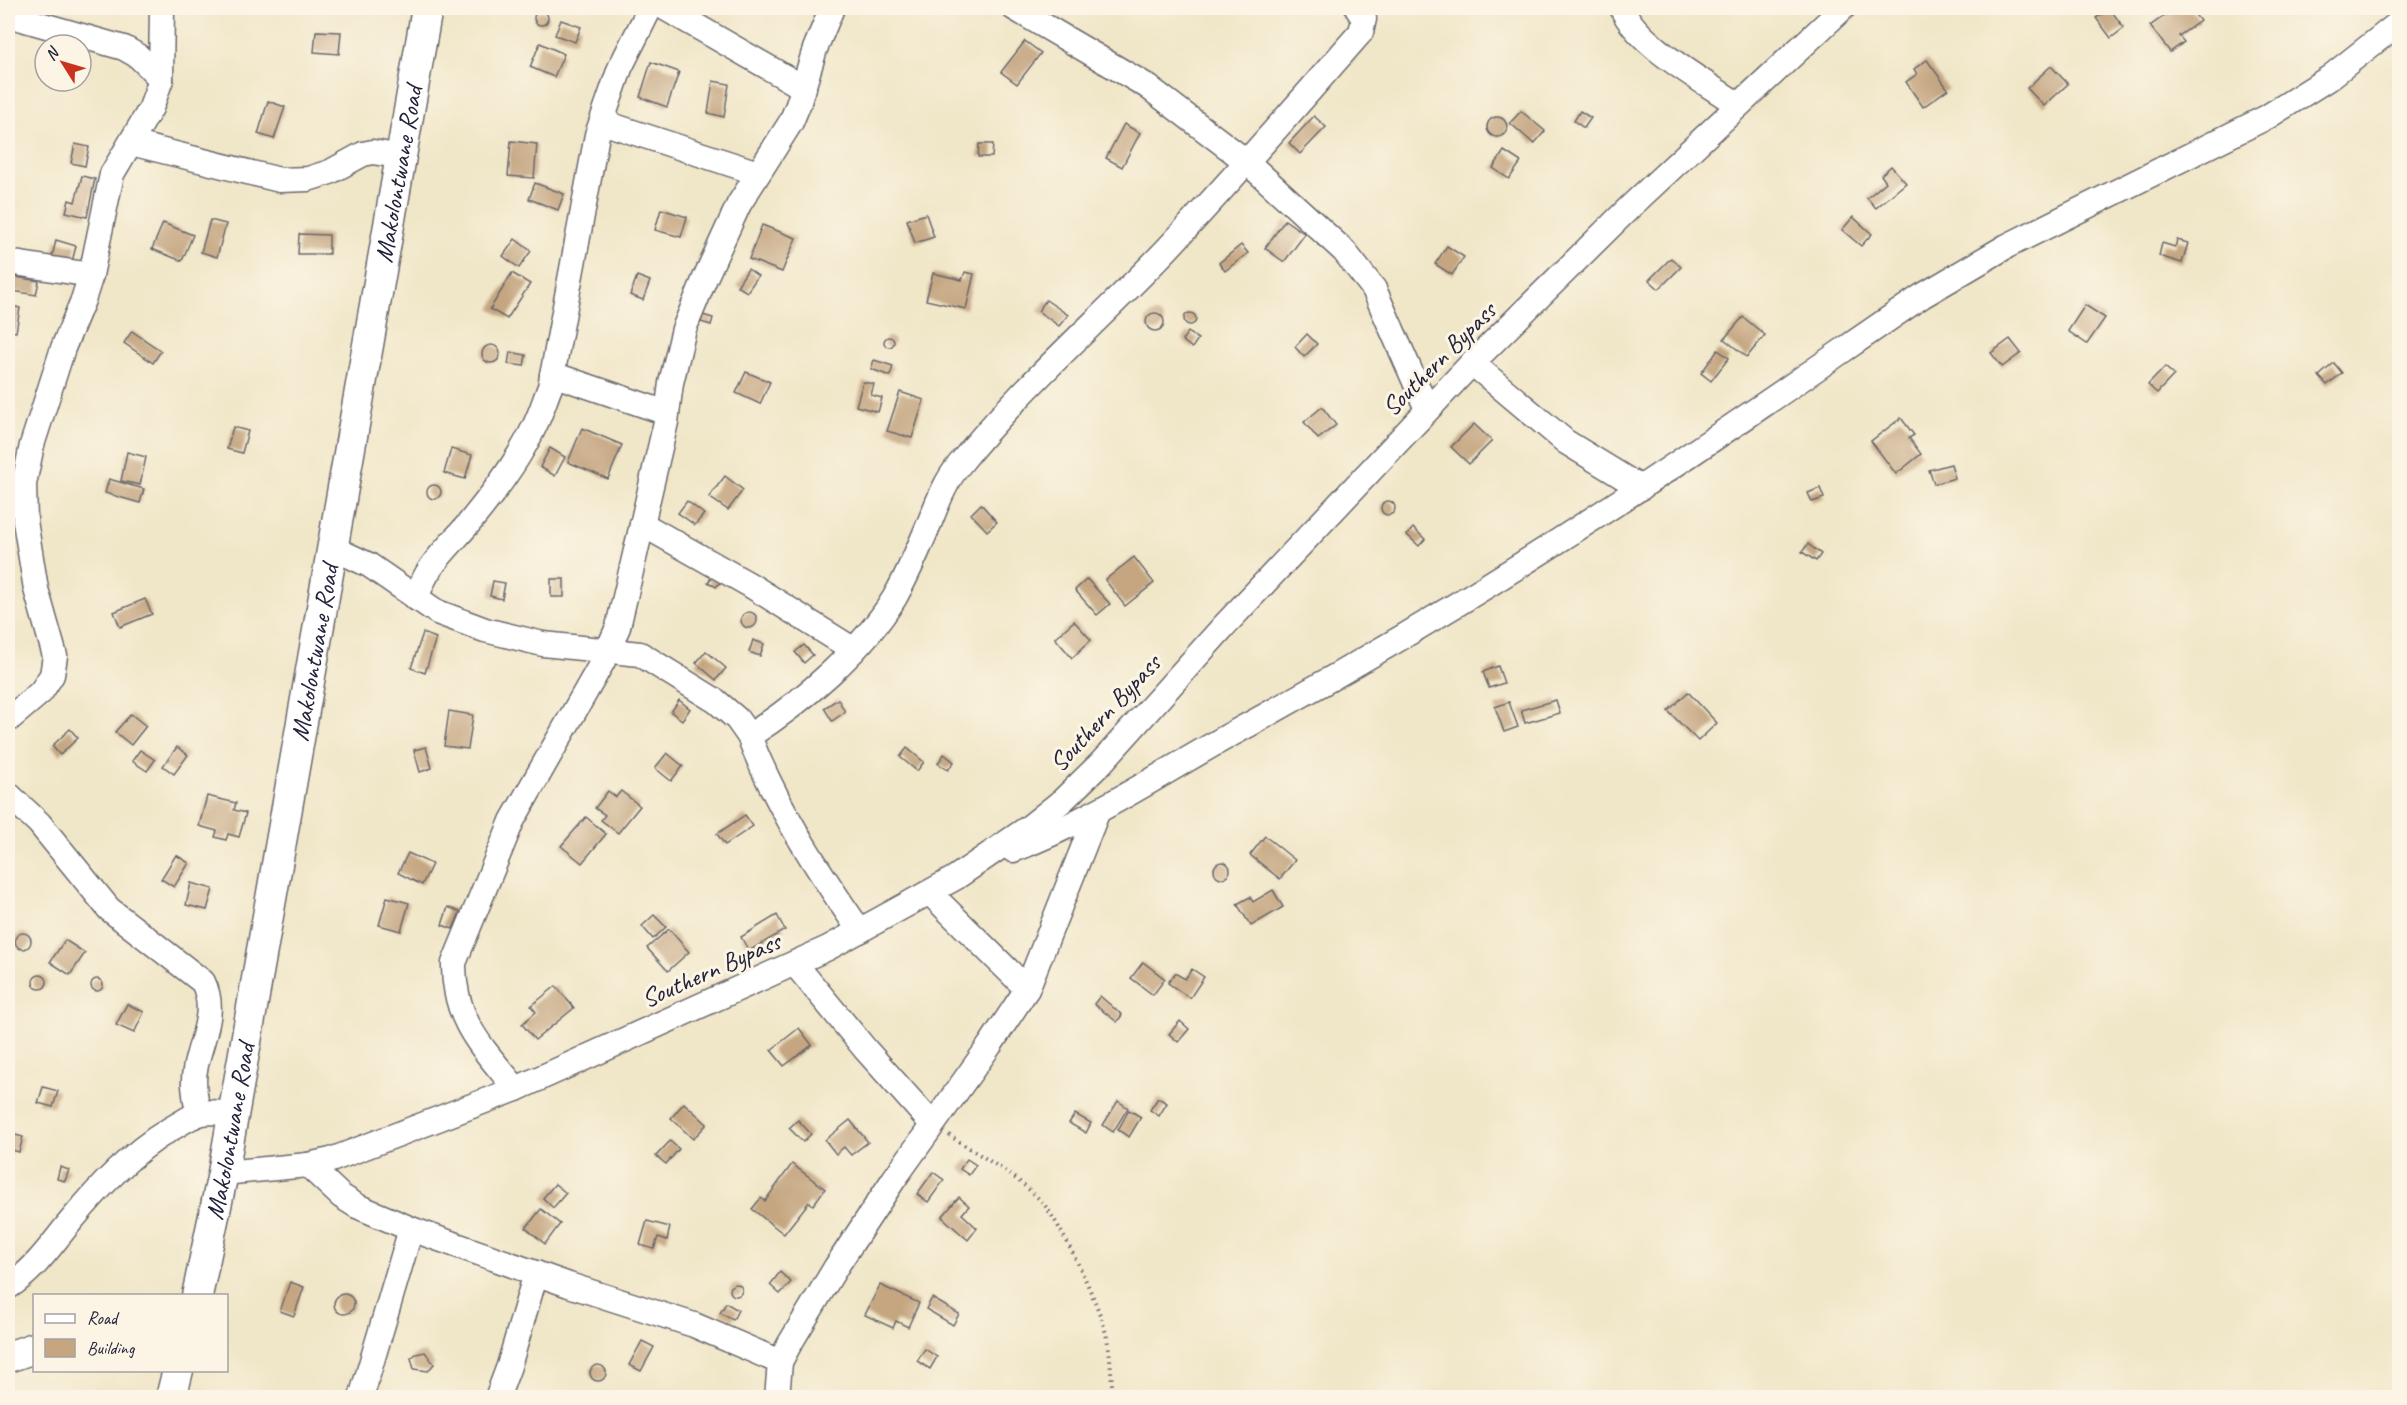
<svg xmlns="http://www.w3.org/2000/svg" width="2407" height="1405" font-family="Caveat,sans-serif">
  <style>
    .building { fill: #c5a681 }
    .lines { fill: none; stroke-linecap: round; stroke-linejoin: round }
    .minor-casing { stroke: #6a676c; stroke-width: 27 }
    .major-casing { stroke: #6a676c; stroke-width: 33 }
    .path { stroke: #6a676c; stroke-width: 4; stroke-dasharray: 1.5 4.5; stroke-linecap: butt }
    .minor { stroke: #fff; stroke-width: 24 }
    .major { stroke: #fff; stroke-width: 30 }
    .labels { text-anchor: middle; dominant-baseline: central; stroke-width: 6; stroke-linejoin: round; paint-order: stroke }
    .street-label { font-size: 26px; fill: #22223b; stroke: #fcf5e5 }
  </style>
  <rect width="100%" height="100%" fill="#fcf5e5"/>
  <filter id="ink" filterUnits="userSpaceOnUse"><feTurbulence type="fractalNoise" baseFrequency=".0167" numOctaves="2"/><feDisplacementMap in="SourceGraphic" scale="12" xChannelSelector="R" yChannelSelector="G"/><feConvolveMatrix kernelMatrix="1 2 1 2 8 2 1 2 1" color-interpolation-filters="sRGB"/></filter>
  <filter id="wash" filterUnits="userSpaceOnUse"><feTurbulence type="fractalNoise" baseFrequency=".008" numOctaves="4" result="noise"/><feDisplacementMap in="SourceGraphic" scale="24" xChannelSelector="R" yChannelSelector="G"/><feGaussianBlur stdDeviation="1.35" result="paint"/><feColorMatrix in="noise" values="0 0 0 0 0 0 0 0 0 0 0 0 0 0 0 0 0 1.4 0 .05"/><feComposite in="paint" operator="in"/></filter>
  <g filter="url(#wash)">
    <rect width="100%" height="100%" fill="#f0e6c8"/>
    <g id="blocks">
      <!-- building -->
      <g class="building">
        <polygon points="2175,8 2190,8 2200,21 2179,36 2184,42 2170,52 2150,26"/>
        <polygon points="2110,9 2124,28 2111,38 2096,18"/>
        <circle cx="541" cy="18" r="7"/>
        <polygon points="561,20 581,27 575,42 555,35"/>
        <polygon points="316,31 341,32 339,54 314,52"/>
        <polygon points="1025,41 1041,53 1017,84 1001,72"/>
        <polygon points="540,43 564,54 554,77 530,67"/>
        <polygon points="1927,60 1948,89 1923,107 1906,82 1917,74 1914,69"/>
        <polygon points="651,62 679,72 667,107 640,97"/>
        <polygon points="2051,66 2068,84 2044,106 2027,88"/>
        <polygon points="713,81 729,84 724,117 708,113"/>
        <polygon points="268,101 285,107 274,139 258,134"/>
        <polygon points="1521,111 1545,131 1534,144 1510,123"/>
        <polygon points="1580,111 1591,118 1584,128 1574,121"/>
        <polygon points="1314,116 1326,127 1300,154 1289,143"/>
        <circle cx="1497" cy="127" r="10"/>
        <polygon points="1124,124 1140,133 1122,167 1106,158"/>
        <polygon points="511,141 537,144 534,178 508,176"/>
        <polygon points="75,144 89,147 85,166 71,163"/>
        <polygon points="979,144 993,144 992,157 978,157"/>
        <polygon points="1504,151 1521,162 1509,179 1493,168"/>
        <polygon points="1891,166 1906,183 1876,208 1867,198 1886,182 1881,175"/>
        <polygon points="82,176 95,179 87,217 66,212 69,200 75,202"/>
        <polygon points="535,183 564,194 558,210 529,199"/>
        <polygon points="661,209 687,217 681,237 655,230"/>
        <polygon points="926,214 934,237 915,243 907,220"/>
        <polygon points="1853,217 1872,234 1861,246 1842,230"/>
        <polygon points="210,220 226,224 217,257 201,252"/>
        <polygon points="1285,220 1305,234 1284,262 1265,248"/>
        <polygon points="163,223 193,235 182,261 152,249"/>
        <polygon points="762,225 796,238 782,272 749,259"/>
        <polygon points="299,234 329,235 329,254 298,254"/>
        <polygon points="515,239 531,251 519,268 503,256"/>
        <polygon points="56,240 76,246 72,262 52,257"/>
        <polygon points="2177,240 2188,243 2182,263 2159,256 2162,243 2175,247"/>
        <polygon points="1241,245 1248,253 1225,271 1219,263"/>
        <polygon points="1447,246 1464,257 1452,275 1435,264"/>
        <polygon points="1671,258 1681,267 1659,289 1649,280"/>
        <polygon points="748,269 758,276 747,292 737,286"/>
        <polygon points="965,272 974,274 966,309 926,300 933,273 962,280"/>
        <polygon points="512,273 530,284 507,319 490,309"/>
        <polygon points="637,276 650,281 643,300 630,295"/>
        <polygon points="15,277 39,281 36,295 12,291"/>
        <polygon points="1046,300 1068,315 1059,326 1038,311"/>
        <polygon points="8,305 20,308 16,332 8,331"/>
        <polygon points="2085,305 2105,318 2087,344 2068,331"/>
        <circle cx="1155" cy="322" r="9"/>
        <circle cx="1190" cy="319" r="6"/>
        <polygon points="703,315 713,318 711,325 701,322"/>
        <polygon points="1743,317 1765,335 1747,357 1724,339"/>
        <polygon points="132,331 161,351 153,363 124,343"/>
        <polygon points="1188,332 1198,339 1192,348 1182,340"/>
        <polygon points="1307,334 1317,344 1304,357 1295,347"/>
        <circle cx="889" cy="342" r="5"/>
        <polygon points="2010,339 2021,353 2002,367 1991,353"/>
        <circle cx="491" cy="354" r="9"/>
        <polygon points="1718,350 1729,358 1711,381 1701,373"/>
        <polygon points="510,352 526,355 524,366 508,364"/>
        <polygon points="874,360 893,366 890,376 871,369"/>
        <polygon points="2334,363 2342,373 2327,385 2319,376"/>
        <polygon points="2165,367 2174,375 2157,393 2148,385"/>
        <polygon points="746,372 770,382 760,404 736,393"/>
        <polygon points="863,382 874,384 871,395 882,398 878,412 856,406"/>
        <polygon points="900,392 924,400 912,438 887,431"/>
        <polygon points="1322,407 1336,425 1318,439 1304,422"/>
        <polygon points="1901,418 1914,435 1909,438 1921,454 1896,474 1871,441"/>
        <polygon points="1474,424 1492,441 1469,464 1451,447"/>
        <polygon points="233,427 248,431 242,453 227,449"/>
        <polygon points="582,428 622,445 608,479 568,462"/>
        <polygon points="550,448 565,457 555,476 540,467"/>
        <polygon points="451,449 472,455 465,479 444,473"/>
        <polygon points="127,452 146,457 140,485 121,481"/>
        <polygon points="1951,464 1955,478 1934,484 1929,470"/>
        <polygon points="725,476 743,490 728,510 709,497"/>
        <polygon points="109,479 144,489 140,503 105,493"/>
        <circle cx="434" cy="492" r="7"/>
        <polygon points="1820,488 1824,498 1812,502 1808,493"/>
        <polygon points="687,501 704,514 695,525 678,513"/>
        <circle cx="1388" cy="508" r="7"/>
        <polygon points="981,504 997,522 987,531 971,514"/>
        <polygon points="1413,528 1425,539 1419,546 1407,535"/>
        <polygon points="1808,544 1821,554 1816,561 1802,552"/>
        <polygon points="1134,557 1154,583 1125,606 1105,580"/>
        <polygon points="715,573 723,579 716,587 708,582"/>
        <rect x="551" y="579" width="13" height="18"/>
        <polygon points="1087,579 1110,604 1097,615 1075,590"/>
        <polygon points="493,581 505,583 502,599 490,596"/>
        <polygon points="145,599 152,614 120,627 114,612"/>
        <circle cx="749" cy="620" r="8"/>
        <polygon points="1074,621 1091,640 1072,658 1055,638"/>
        <polygon points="423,633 436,638 425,673 411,668"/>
        <polygon points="753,640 764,644 760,656 749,652"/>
        <polygon points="804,645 813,655 804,663 795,652"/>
        <polygon points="706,651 726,668 716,680 696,663"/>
        <polygon points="1498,666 1504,683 1489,688 1483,672"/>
        <polygon points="1688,692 1717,723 1698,741 1668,711"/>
        <polygon points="838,699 845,712 832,721 824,708"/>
        <polygon points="679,700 690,709 682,720 671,712"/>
        <polygon points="1556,700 1560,713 1525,723 1521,710"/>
        <polygon points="1509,702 1518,727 1504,732 1495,707"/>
        <polygon points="449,711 473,715 468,749 444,746"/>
        <polygon points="131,714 146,726 131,745 115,732"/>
        <polygon points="70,729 78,738 60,755 52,746"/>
        <polygon points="177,747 188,755 174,774 163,766"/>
        <polygon points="426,747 432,768 420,772 414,750"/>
        <polygon points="907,748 924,762 917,771 900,757"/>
        <polygon points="140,750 155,760 147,771 132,761"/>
        <polygon points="667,753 683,766 671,781 655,768"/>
        <polygon points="944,754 954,762 948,770 938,763"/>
        <polygon points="608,791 616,797 621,791 640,806 618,833 601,820 605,815 595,808"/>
        <polygon points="207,796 236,803 234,810 246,813 239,837 228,834 226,840 215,837 217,831 199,826"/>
        <polygon points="745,815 753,826 725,845 717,834"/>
        <polygon points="586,817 606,834 582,863 561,846"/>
        <polygon points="1265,836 1295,860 1280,879 1250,855"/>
        <polygon points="408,853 432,864 422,885 398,873"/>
        <polygon points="176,855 189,863 174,887 161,879"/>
        <circle cx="1222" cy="870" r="8"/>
        <polygon points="191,883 213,889 207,910 186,905"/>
        <polygon points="1273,890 1283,907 1251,926 1237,904 1250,897 1253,902"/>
        <polygon points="387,897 409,903 401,931 379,925"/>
        <polygon points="448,907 460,912 453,929 442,925"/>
        <polygon points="654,915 666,927 653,939 642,926"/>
        <polygon points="777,915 785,930 749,951 741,937"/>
        <polygon points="669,929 689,952 668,971 647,948"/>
        <circle cx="23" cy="941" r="8"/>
        <polygon points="65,940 85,953 70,975 50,962"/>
        <polygon points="1143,962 1165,979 1153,995 1131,978"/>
        <polygon points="1192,969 1204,977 1190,998 1168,983 1175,973 1185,979"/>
        <circle cx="40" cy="982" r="7"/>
        <circle cx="97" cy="985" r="6"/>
        <polygon points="556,986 574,1008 535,1040 522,1024 536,1012 531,1006"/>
        <polygon points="1100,996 1122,1015 1117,1022 1094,1004"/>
        <polygon points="127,1004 144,1012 134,1033 116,1025"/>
        <polygon points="1180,1021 1189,1029 1178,1042 1169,1034"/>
        <polygon points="799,1028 812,1045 784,1066 771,1050"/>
        <polygon points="43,1087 58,1091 53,1107 38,1103"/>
        <polygon points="1158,1098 1167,1103 1159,1116 1150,1110"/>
        <polygon points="1118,1101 1128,1108 1113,1132 1103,1125"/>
        <polygon points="684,1103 707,1124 693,1139 671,1118"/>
        <polygon points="1129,1110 1141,1117 1129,1137 1118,1130"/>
        <polygon points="1075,1114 1091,1123 1086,1133 1069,1123"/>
        <polygon points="798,1120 811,1134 803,1142 789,1128"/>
        <polygon points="850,1120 868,1142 851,1155 844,1147 836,1154 825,1140"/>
        <polygon points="8,1133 23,1137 19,1152 12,1150 8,1166"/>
        <polygon points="670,1141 679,1149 666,1164 656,1156"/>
        <polygon points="967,1159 976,1165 969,1175 960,1169"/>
        <polygon points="792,1164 825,1189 813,1205 809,1202 784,1234 752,1209 761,1198 765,1201"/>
        <polygon points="60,1167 69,1170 65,1181 57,1179"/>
        <polygon points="933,1172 944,1180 928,1202 917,1194"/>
        <polygon points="555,1184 566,1193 553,1208 543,1198"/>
        <polygon points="959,1197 969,1206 962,1214 977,1228 968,1240 942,1217"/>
        <polygon points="541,1209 560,1224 545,1244 526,1228"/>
        <polygon points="647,1221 670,1227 667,1240 658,1237 654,1249 640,1245"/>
        <polygon points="780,1272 791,1282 780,1294 770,1285"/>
        <polygon points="290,1282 304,1287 294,1316 280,1311"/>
        <circle cx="736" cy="1290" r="6"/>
        <polygon points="880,1285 919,1303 908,1327 896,1321 893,1328 865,1315"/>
        <circle cx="344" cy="1304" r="10"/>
        <polygon points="932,1298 959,1314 953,1325 926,1309"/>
        <polygon points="726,1303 738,1310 733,1320 720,1313"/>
        <polygon points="642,1341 654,1347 641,1371 629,1365"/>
        <polygon points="925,1349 937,1357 930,1369 917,1361"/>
        <polygon points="425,1352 434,1364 428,1371 414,1369 411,1358 416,1354"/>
        <circle cx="598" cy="1373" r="8"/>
      </g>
    </g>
  </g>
  <g filter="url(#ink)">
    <use href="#blocks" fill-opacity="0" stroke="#6a676c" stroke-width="1.5"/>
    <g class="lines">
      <defs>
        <g id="minor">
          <polyline points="665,8 804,88"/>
          <polyline points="1014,8 1147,86 1247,162 1344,251 1374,289 1427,409"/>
          <path d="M1622 8C1637 45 1704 81 1738 105"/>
          <polyline points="8,15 124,48 138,56 161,79"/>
          <polyline points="602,122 758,173"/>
          <polyline points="131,143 280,180 308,179 330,172 363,154 373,152 402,157"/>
          <polyline points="8,262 91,275"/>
          <polyline points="1472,363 1566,442 1641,488"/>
          <polyline points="552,374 667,413"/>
          <polyline points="642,524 750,585 854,650"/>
          <polyline points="333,548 369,565 437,612 485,630 543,644 640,654 716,701 737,719 749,736"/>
          <path d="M417 599C424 565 453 544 474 517 496 490 520 458 535 425 541 413 545 399 550 387L597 135 620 68 650 8"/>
          <polyline points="8,720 41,692 52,675 55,656 36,589 25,521 24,484 32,445 63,348 83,300 91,275 112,174 151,108 161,79 162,8"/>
          <path d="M8 794 39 823 109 909 203 982C218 1013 200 1040 195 1070 192 1085 196 1099 198 1113"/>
          <path d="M1013 850C1090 821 1158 775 1230 735 1349 670 1466 601 1580 527 1696 453 1808 374 1922 296L2007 246 2267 117 2329 78 2400 22"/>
          <polyline points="930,893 1027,989"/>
          <path d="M860 931C817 869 776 806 749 736 800 704 864 649 895 597 908 574 919 548 929 524 937 504 945 482 959 465 1022 386 1100 320 1169 247 1235 177 1298 104 1361 32L1364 19 1357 8"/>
          <polyline points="795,964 866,1050 932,1124"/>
          <path d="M516 1089C482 1047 453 1020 454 963L512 821 603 661 618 627 666 422 671 383 684 329 705 278 739 204 791 122 798 105 815 49 832 8"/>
          <polyline points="308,1165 341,1196 357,1206 411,1229 569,1285 694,1325 780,1362 777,1398"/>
          <polyline points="223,1173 308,1165 331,1160 516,1089 828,948 955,878 1028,828 1063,800 1101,763 1223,627 1472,363 1631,206 1843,8"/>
          <path d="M8 1287C35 1270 51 1245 71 1221 101 1185 130 1154 169 1130 196 1114 201 1108 233 1115"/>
          <polyline points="780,1362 789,1345 836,1267 894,1179 990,1045 1027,989 1097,813"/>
          <polyline points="361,1398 411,1229"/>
          <polyline points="497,1398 509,1366 536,1273"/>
        </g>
        <g id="major">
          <path id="s1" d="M197 1296 223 1173 427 8"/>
          <polyline points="8,1357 34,1348"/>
          <polyline points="171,1398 178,1370"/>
        </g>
      </defs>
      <!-- minor casing -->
      <use href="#minor" class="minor-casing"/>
      <!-- major casing -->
      <use href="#major" class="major-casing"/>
      <!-- path -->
      <path class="path" d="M949 1135C980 1156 1017 1175 1042 1202 1060 1222 1100 1306 1106 1334 1111 1354 1111 1377 1113 1398"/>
      <!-- minor -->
      <use href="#minor" class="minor"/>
      <!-- major -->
      <use href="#major" class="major"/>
    </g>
  </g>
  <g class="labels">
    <!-- street labels -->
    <g class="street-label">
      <text stroke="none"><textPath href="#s1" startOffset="1140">Makolontwane Road</textPath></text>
      <text transform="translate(1439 359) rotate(-45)">Southern Bypass</text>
      <text stroke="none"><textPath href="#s1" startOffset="654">Makolontwane Road</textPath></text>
      <text transform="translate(1105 713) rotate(-47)">Southern Bypass</text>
      <text transform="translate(711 970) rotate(-24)">Southern Bypass</text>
      <text stroke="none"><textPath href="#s1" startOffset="168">Makolontwane Road</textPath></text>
    </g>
  </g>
  <!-- margin -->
  <rect width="2407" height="1405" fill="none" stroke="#fcf5e5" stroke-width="30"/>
  <!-- legend -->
  <rect x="33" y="1294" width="195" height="78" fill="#fcf5e5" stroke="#a5a1a1" stroke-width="1.5"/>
  <rect x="45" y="1314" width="30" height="9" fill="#ffffff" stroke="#a5a1a1" stroke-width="1.5"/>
  <text x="87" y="1324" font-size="18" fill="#22223b">Road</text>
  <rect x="45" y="1339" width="30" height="18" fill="#c5a681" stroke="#a5a1a1" stroke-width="1.5"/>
  <text x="87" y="1354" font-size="18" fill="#22223b">Building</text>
  <!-- north arrow -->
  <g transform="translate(63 63) rotate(307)"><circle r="28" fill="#fcf5e5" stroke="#a5a1a1" stroke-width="1.5"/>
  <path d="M0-4.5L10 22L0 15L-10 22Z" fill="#c8321e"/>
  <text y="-9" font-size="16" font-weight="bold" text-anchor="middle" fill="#22223b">N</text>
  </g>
</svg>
